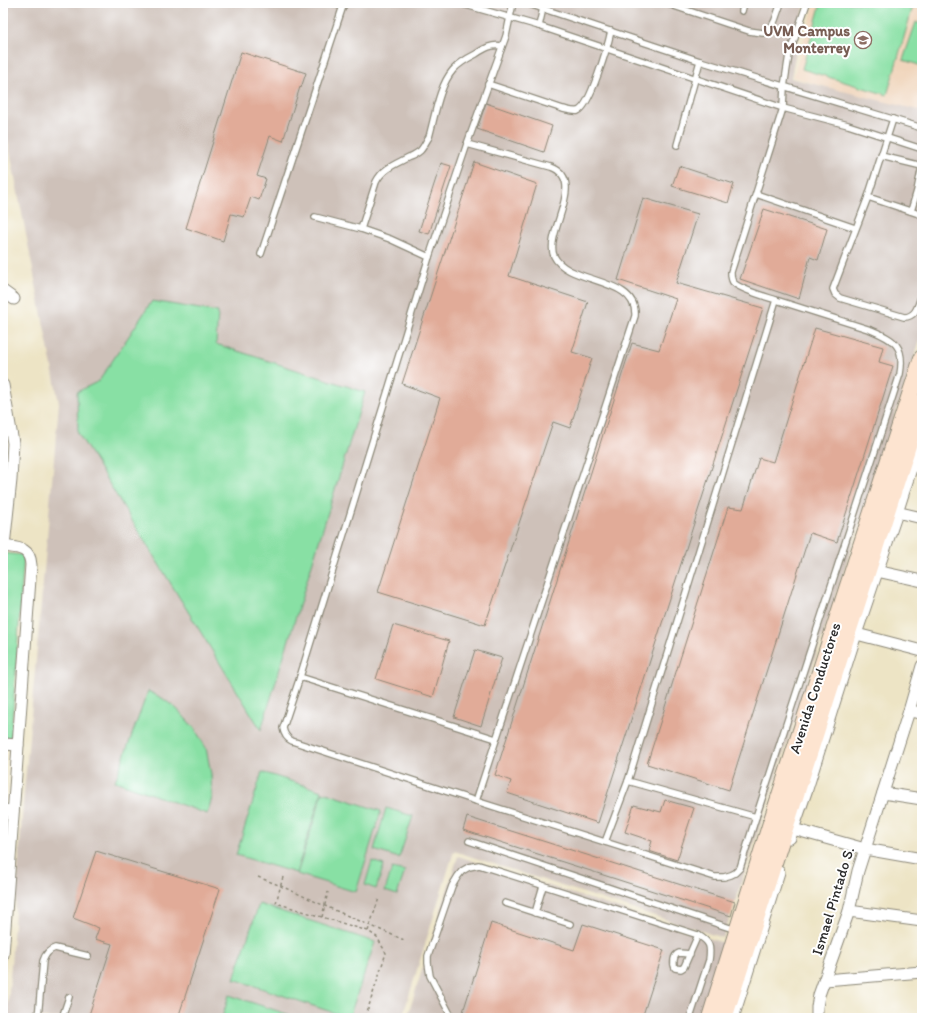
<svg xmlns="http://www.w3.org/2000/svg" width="925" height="1021" font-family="Itim,sans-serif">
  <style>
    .built { fill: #f0d5bc }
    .industrial { fill: #cec1b9 }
    .green { fill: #88e0a4; stroke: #5a8668 }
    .building { fill: #e1ab98 }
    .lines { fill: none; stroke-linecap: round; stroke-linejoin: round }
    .lane-casing { stroke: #8c8878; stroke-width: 8 }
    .street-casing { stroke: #8c8878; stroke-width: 13 }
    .secondary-casing { stroke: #8c8878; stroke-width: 18 }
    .path { stroke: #8c8878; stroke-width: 1.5; stroke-dasharray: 3 3; stroke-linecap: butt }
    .lane { stroke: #fff; stroke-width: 5.5 }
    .street { stroke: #fff; stroke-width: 11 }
    .secondary { stroke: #fde4d0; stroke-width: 16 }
    .labels { text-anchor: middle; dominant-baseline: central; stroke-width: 4; stroke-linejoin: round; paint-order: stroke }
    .education-label { font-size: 15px; font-weight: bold; fill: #785e54; stroke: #fff; text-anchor: end }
    .street-label { font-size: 15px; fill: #2b2b2b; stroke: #fff }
  </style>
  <rect width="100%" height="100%" fill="#fff"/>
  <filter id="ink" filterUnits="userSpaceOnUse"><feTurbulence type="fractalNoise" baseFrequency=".025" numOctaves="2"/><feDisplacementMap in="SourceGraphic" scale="8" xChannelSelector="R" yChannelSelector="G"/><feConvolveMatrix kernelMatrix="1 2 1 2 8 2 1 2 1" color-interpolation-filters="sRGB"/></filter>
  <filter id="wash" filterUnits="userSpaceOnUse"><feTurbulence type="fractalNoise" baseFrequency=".012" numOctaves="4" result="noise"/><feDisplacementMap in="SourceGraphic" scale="16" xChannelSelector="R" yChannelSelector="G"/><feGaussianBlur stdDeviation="0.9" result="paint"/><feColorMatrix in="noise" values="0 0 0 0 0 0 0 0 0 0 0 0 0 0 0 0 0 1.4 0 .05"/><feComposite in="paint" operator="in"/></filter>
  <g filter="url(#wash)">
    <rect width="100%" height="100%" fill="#ede4c5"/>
    <!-- built -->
    <polygon class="built" points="815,3 922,3 922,115 793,77"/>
    <!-- industrial -->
    <g class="industrial">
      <polygon points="3,3 805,3 791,78 922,111 922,334 723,938 454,851 402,1018 7,1018 23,804 59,403 3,116"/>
      <polygon points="458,856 723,943 698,1018 407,1018"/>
    </g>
    <!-- green -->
    <g class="green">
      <polygon points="821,3 914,3 887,95 802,69"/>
      <polygon points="916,22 922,25 922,66 903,60"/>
      <polygon points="152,301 218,312 216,344 365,392 261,730 78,433 77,392 99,381"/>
      <polygon points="3,553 24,555 11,738 3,737"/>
      <polygon points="148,691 162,698 177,709 195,729 206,748 211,774 212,798 207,814 115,781"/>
      <polygon points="262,772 322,791 296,873 236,855"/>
      <polygon points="323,792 381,811 356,892 297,874"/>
      <polygon points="386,808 413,816 399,858 374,850"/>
      <polygon points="372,861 384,865 376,889 365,885"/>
      <polygon points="392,868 405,871 397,895 385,891"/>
      <polygon points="259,904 375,942 349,1018 234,979"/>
      <polygon points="229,995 299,1018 222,1018"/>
    </g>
    <g id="blocks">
      <!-- building -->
      <g class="building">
        <polygon points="241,52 306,73 301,88 300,87 283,141 270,136 257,176 266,179 259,200 251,197 244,217 231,214 223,241 186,228"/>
        <polygon points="486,103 552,126 544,152 477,129"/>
        <polygon points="474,162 537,184 509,276 588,302 572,352 592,358 570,428 553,422 485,625 378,592 440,398 402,384"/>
        <polygon points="441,163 451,166 429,234 419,231"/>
        <polygon points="679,166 734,184 728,203 672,186"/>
        <polygon points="643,198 698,214 676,283 763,308 598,823 507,793 511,781 495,775 632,343 659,350 676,299 618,280"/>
        <polygon points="764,209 827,229 818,260 810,257 799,299 740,279"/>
        <polygon points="815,328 883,347 879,362 893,366 837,542 810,533 729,790 647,764 728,507 743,509 759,458 773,462"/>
        <polygon points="393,625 449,641 433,697 376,679"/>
        <polygon points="475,650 502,658 481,726 454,717"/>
        <polygon points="665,800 694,808 677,860 649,851 652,841 625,832 634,805 661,812"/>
        <polygon points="467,817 735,902 731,916 463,830"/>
        <polygon points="96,851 220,889 178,1018 88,1018 112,944 95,939 99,928 73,918"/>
        <polygon points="491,923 574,950 583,924 664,950 642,1018 461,1018"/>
      </g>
    </g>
  </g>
  <g filter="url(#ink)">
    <use href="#blocks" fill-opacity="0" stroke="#8c8878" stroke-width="1"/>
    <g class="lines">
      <defs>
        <g id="lane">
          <polyline points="334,3 343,7"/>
          <polyline points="459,3 539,26 783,108 848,125 922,149"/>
          <path d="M513 3 506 36 467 144 429 257 300 677 283 728C284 734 286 738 292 741L476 801 715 877H724L731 875 735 873 740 868 756 817 900 374C905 346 895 340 871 330L776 300"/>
          <polyline points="526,3 700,61 922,128"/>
          <polyline points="665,3 749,31 763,33 768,30 772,26 775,20 781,3"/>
          <polyline points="742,11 744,3"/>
          <polyline points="539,26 543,8"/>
          <path d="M488 84 563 109C568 110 574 112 578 111 590 107 608 45 611 31"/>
          <path d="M893 119 868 197 833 289 835 294 840 298 904 317C917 317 918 304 922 294"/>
          <path d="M467 144 551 167C588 180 544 233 554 256 568 285 638 276 635 316L476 801"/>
          <polyline points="677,145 700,61"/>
          <polyline points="881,156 922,166 917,191 911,211"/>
          <polyline points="756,194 855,228"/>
          <polyline points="868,197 922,215"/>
          <polyline points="315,217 361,229"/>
          <polyline points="261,254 344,3"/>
          <path d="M429 257 390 239 361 229 376 182C383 168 396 164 409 157 413 156 417 153 420 151 424 147 426 141 429 137 435 116 439 86 453 70 459 63 468 58 476 54 485 48 492 44 502 46"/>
          <polyline points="300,677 496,739"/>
          <path d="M756 817 628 781 776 300C767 297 738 289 733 282 731 279 731 275 731 272L783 108 784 87 789 55 807 3"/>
          <polyline points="469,841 736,930"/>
          <polyline points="605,842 628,781"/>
          <polyline points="505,903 570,924"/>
          <polyline points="535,913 543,886"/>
          <path d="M690 954C687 954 682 953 679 953 673 955 673 964 675 968L681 969 684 967 698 935"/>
          <path d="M38 1018 43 961C45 955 48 950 55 948L88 956"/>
          <polyline points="62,1018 69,997"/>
          <path d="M452 1018 430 976 428 963V956L452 886 458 876 462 871 469 867 479 865 698 935C710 942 711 946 709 960L690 1018"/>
        </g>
        <g id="street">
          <polyline points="3,291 14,299"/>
          <polyline points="3,385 13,443 11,480 4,546"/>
          <polyline points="892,511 922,518"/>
          <path d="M3 546C18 548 30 547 31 565L3 955"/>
          <polyline points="872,570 922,581"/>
          <polyline points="849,632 922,651"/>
          <polyline points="909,711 922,713"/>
          <polyline points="3,744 18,745"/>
          <polyline points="883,793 922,799"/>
          <polyline points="3,810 13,811"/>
          <polyline points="786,827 865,849 922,859"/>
          <polyline points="790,838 807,789 856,634 897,513 922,434"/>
          <polyline points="849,911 922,921"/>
          <polyline points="825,980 922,972"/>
          <polyline points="733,1018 779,872"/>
          <polyline points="817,1018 817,1007 819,995 849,911 858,871 909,711 922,666"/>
        </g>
        <g id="secondary">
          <polyline points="710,1018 770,826 922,358"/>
          <polyline points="724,1018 922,402"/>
        </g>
      </defs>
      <!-- lane casing -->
      <use href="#lane" class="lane-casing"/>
      <!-- street casing -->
      <use href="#street" class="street-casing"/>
      <!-- secondary casing -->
      <use href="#secondary" class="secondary-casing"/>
      <!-- path -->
      <g class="path">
        <polyline points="258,877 281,886 325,906 404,940"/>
        <polyline points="283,877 276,903 368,931 377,937 386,953 365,1018"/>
        <polyline points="322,917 328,892"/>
        <polyline points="368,931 379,898"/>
      </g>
      <!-- lane -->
      <use href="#lane" class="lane"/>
      <!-- street -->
      <use href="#street" class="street"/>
      <!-- secondary -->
      <use href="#secondary" class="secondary"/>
    </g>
  </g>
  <!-- icons -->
  <defs>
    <symbol id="university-ring" viewBox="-11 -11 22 22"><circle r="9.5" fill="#fff" stroke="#8d6e63" stroke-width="1.5"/><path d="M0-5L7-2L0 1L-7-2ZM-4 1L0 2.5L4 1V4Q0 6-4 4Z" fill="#8d6e63"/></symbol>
  </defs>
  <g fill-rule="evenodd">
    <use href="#university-ring" x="853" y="30" width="20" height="20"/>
  </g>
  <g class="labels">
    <!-- education labels -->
    <g class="education-label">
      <text x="850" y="31">UVM Campus<tspan x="850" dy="17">Monterrey</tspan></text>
    </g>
    <!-- street labels -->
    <g class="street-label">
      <text transform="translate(815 688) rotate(-72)">Avenida Conductores</text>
      <text transform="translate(833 901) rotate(-73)">Ismael Pintado S.</text>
    </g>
  </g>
  <!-- margin -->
  <rect width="925" height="1021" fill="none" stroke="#fff" stroke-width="16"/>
</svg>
